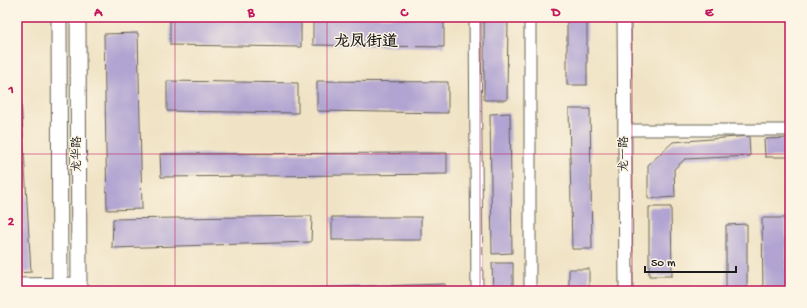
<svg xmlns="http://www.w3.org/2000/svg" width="807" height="308" font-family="'Gochi Hand','LXGW WenKai TC',sans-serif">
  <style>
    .building { fill: #b1a4d2 }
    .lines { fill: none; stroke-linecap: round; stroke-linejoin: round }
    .minor-casing { stroke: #666257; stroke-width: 13 }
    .tertiary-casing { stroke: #666257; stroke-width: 15 }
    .secondary-casing { stroke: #666257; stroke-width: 17 }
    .minor { stroke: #fff; stroke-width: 11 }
    .tertiary { stroke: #fff; stroke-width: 13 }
    .secondary { stroke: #fff; stroke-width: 15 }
    .grid { fill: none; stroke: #c2185b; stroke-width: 1; stroke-opacity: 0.55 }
    .labels { text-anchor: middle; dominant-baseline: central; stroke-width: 3; stroke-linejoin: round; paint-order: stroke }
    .street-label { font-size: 12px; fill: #1c1c1c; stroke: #fcf5e5 }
    .district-label { font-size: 16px; font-weight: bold; fill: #1c1c1c; stroke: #fcf5e5 }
    .neatline { fill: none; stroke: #c2185b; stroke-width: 1.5 }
    .grid-label { font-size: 13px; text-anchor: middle; font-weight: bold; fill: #c2185b }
  </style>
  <rect width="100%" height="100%" fill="#fcf5e5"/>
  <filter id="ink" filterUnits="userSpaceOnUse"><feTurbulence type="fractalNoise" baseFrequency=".025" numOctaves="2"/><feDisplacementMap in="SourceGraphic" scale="8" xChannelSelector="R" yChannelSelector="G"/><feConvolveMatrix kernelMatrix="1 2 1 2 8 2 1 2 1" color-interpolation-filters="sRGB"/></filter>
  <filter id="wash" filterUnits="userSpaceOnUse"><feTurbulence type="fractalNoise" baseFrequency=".012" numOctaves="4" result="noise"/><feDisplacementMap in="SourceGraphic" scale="16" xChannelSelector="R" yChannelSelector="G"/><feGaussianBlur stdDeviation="0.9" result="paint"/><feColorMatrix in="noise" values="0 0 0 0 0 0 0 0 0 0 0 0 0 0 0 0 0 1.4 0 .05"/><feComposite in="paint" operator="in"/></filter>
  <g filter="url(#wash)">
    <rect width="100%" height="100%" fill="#f0e3c5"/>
    <g id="blocks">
      <!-- building -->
      <g class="building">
        <polygon points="170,17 301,17 301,47 170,45"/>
        <polygon points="313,17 444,17 444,47 313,45"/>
        <polygon points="484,17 508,17 507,100 484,100"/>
        <rect x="567" y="17" width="20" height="68"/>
        <polygon points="138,33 142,209 107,210 104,34"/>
        <polygon points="167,81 298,83 298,113 167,111"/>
        <polygon points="317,81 448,82 448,113 317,111"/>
        <polygon points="17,99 21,99 31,272 17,273"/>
        <polygon points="569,109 590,109 592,249 572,249"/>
        <polygon points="510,113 512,253 492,254 490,114"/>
        <polygon points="749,136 750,156 685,159 674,169 675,197 648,199 648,165 673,142"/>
        <polygon points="790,138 790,157 765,157 764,139"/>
        <polygon points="447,153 447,174 161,177 160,154"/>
        <polygon points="649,207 671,207 672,276 649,276"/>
        <polygon points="312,216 311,242 112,248 113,219"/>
        <rect x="332" y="217" width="89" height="23"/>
        <polygon points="762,218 786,218 787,291 763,291"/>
        <polygon points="747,224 747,291 726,291 726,225"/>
        <polygon points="492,263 513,263 513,291 493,291"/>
        <rect x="569" y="269" width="20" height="22"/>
        <polygon points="445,284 445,291 247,291 247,290"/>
      </g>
    </g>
  </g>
  <g filter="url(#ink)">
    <use href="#blocks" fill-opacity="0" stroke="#666257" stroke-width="1"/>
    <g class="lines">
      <defs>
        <g id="minor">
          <polyline points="475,17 477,291"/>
          <polyline points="530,17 530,291"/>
          <polyline points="625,130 790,130"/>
          <polyline points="17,284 79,283"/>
        </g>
        <polyline id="tertiary" points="624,17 626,291"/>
        <g id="secondary">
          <polyline points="59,17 60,291"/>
          <polyline points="78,17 79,291"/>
        </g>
      </defs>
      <!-- minor casing -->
      <use href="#minor" class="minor-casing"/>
      <!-- tertiary casing -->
      <use href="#tertiary" class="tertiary-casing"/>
      <!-- secondary casing -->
      <use href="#secondary" class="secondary-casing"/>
      <!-- minor -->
      <use href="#minor" class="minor"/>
      <!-- tertiary -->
      <use href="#tertiary" class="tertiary"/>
      <!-- secondary -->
      <use href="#secondary" class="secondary"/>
    </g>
  </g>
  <!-- grid -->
  <path class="grid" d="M175 17V291M327 17V291M480 17V291M632 17V291M17 154H790"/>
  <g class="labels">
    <!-- street labels -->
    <g class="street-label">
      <text transform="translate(78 154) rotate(-90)">龙华路</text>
      <text transform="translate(625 154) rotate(-90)">龙一路</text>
    </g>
    <!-- district labels -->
    <g class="district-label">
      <text x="366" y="43">龙凤街道</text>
    </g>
  </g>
  <!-- margin -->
  <rect width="807" height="308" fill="none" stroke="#fcf5e5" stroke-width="44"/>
  <!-- scale -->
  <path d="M645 266v6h91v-6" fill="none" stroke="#1c1c1c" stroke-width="2"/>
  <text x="651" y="266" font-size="12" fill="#1c1c1c" stroke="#fcf5e5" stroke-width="3" paint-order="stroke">50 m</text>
  <rect x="22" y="22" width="763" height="264" class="neatline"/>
  <g class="grid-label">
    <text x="98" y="16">A</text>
    <text x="251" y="16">B</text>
    <text x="404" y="16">C</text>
    <text x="556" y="16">D</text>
    <text x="709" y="16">E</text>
    <text x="11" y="93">1</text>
    <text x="11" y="225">2</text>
  </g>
</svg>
